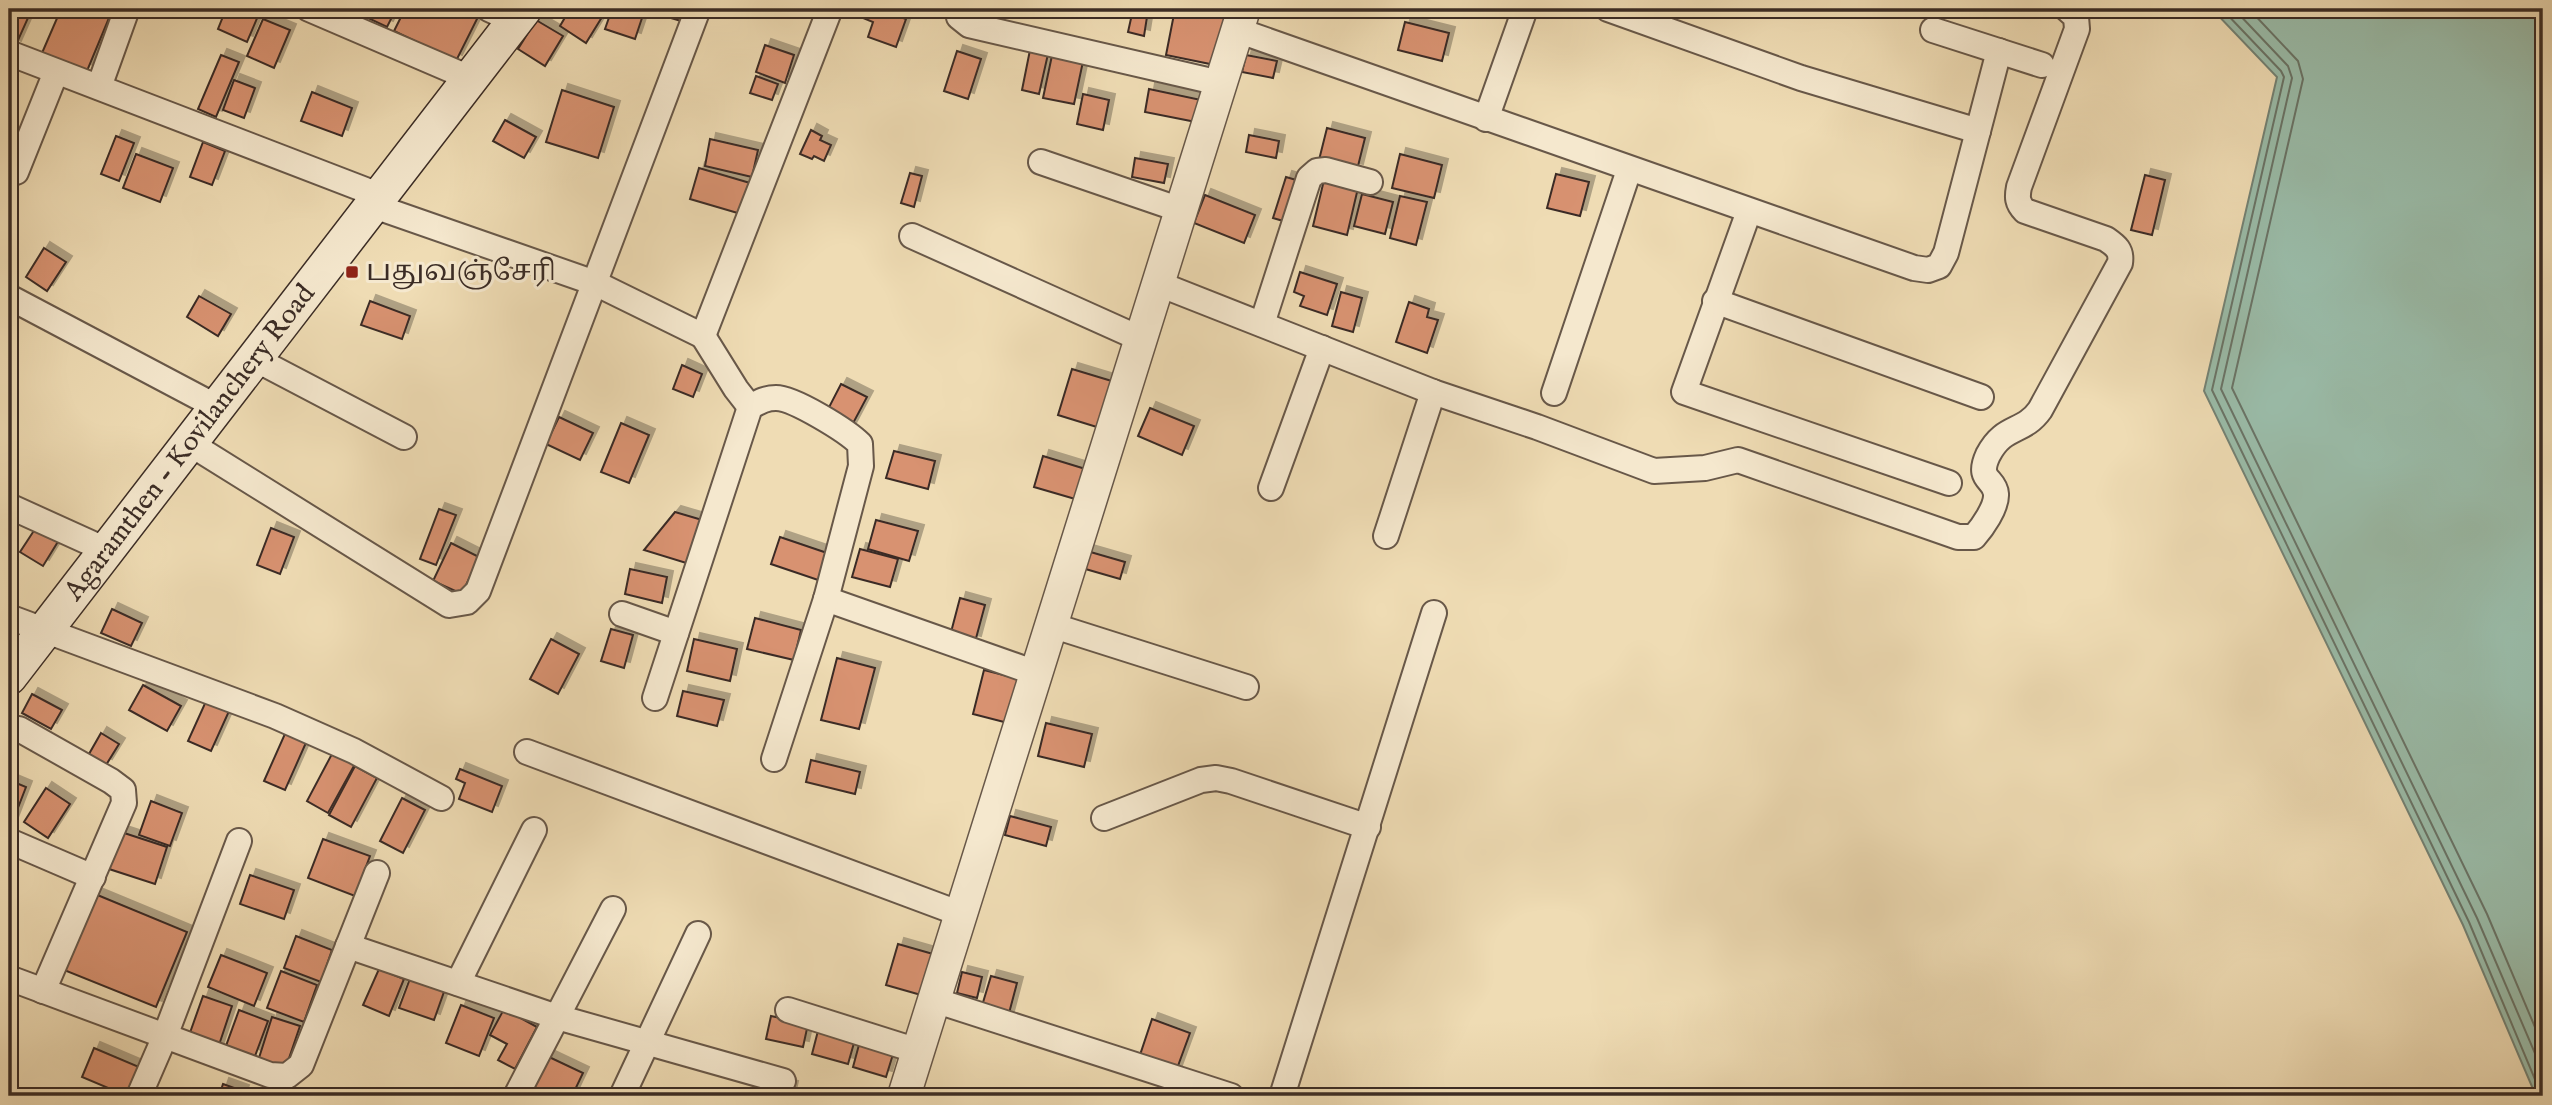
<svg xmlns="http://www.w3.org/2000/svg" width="2552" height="1105" font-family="'IM FELL English','Noto Serif Tamil',serif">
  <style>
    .water { fill: #9abca9; stroke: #748274; stroke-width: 2 }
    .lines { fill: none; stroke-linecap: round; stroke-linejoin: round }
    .shore { stroke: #6a7467; stroke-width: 2 }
    .building { fill: #d89271; stroke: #3b2c25; stroke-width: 2; filter: url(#shadow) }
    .minor-casing { stroke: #685849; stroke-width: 28 }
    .tertiary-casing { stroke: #685849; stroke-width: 35 }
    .secondary-casing { stroke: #3b2c25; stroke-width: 38 }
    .minor { stroke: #f5e8ce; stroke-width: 24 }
    .tertiary { stroke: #f5e8ce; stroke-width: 32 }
    .secondary { stroke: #f5e8ce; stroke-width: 35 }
    .poi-dot { fill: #8f2418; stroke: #f5e8ce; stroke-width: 2.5 }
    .labels { text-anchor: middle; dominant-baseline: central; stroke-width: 6; stroke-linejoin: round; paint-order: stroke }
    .poi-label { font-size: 28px; fill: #3b2c25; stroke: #f5e8ce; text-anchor: start }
    .street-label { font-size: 28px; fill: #3b2c25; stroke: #f5e8ce }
  </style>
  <defs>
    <filter id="shadow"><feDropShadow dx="6" dy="-6" stdDeviation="0" flood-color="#0004"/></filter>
  </defs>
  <rect width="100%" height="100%" fill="#efdcb4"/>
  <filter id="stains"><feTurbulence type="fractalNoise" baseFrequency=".00286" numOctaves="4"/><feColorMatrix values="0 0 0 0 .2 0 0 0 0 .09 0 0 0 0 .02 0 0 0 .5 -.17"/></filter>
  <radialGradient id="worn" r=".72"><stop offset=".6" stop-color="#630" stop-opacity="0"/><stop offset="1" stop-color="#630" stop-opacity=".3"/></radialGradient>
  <!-- water -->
  <polygon class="water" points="2212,9 2543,9 2543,1096 2536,1096 2463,925 2204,391 2277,77"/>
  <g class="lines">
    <!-- shore -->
    <g class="shore">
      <polyline points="2222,9 2281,71 2284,77 2212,390 2469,922 2542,1096"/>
      <polyline points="2234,9 2288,66 2292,78 2221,389 2477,918 2543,1072"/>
      <polyline points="2249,9 2298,61 2303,79 2232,388 2487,914 2543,1046"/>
    </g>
  </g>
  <!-- building -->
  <g class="building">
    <polygon points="11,9 32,9 15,47 9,44 9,14"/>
    <polygon points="61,9 88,9 109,18 87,71 42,53"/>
    <polygon points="226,9 261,9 247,42 218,29"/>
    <polygon points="372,9 396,9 387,27 368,18"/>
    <polygon points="405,9 482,9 456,61 394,31"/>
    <polygon points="570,9 607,9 586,43 560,26"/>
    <polygon points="612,9 645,9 635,39 605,29"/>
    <polygon points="655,9 684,9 681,21 654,13"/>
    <polygon points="867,9 879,9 906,19 896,47 868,37 873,22 863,18"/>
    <polygon points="1175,9 1193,9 1193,12 1225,18 1215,65 1166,55"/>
    <polygon points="1132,14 1147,17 1144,36 1128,32"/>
    <polygon points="263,19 290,30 274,68 247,56"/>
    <polygon points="536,20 563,36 545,66 518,49"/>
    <polygon points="1405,22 1449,33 1442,61 1398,50"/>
    <polygon points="765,45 794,55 785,83 756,72"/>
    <polygon points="1054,46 1085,52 1074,104 1043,98"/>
    <polygon points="1030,50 1048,54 1039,94 1022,90"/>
    <polygon points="957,51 981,59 968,99 944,91"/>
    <polygon points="221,55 239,62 216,117 198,109"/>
    <polygon points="1246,55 1277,61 1273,78 1242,72"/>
    <polygon points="756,76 778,84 772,100 750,93"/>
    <polygon points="234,80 255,88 244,118 223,110"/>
    <polygon points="1149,89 1201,100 1196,122 1145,112"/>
    <polygon points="562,90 614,107 598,158 546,142"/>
    <polygon points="312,92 352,108 342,136 301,121"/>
    <polygon points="1083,94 1109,100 1103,130 1077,124"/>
    <polygon points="505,120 536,137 524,158 493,141"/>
    <polygon points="1327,128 1365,138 1357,170 1319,160"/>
    <polygon points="811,130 822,136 820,140 831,145 824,161 814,156 812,159 800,154"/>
    <polygon points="1249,135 1279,141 1276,158 1246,152"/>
    <polygon points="116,136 134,143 119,181 101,174"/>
    <polygon points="710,139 758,150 752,177 705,166"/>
    <polygon points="203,142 225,151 212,185 190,177"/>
    <polygon points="136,154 173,168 160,202 123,188"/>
    <polygon points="1400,154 1442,165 1434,198 1392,188"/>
    <polygon points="1135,158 1168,164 1164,183 1132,177"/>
    <polygon points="699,168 750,183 741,214 690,199"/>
    <polygon points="910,173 922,176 914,207 901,203"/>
    <polygon points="1556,174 1589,182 1580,216 1547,208"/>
    <polygon points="2145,175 2165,180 2152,235 2131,230"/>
    <polygon points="1286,177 1303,182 1290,223 1273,218"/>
    <polygon points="1324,180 1358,188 1347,235 1313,226"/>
    <polygon points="1362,194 1393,202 1385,234 1354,226"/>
    <polygon points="1205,195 1255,215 1244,243 1194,223"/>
    <polygon points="1400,196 1427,202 1416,245 1390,238"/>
    <polygon points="44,248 66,262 47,291 26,277"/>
    <polygon points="1300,272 1337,284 1327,315 1300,306 1304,296 1294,292"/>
    <polygon points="1341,292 1362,298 1353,332 1332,326"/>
    <polygon points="199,296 231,314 218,336 187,317"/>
    <polygon points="370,301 410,316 402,339 361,325"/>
    <polygon points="1409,302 1429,309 1427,317 1438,320 1427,353 1396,342"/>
    <polygon points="682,365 702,374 693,397 673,389"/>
    <polygon points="1072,369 1115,382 1100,428 1058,415"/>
    <polygon points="841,384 867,397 850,429 825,415"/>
    <polygon points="1150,408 1194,426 1182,455 1138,436"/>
    <polygon points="559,417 593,433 580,460 546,444"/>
    <polygon points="621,423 649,435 629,483 601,472"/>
    <polygon points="894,451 935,461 928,489 886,478"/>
    <polygon points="1043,456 1092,471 1082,501 1034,487"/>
    <polygon points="439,509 456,515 436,565 420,559"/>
    <polygon points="675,512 709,522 696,566 644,550"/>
    <polygon points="876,520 918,531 909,561 868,549"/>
    <polygon points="37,526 59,540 43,566 20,552"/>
    <polygon points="271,528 294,537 280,574 257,565"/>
    <polygon points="780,537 830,554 821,581 771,564"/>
    <polygon points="451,543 479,557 462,594 433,581"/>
    <polygon points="860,549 898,559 890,587 852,577"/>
    <polygon points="1087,551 1125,562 1120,579 1082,568"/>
    <polygon points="630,569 667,577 662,603 625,594"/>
    <polygon points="960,598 985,605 975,642 950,636"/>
    <polygon points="112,609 142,623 131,646 101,633"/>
    <polygon points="755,618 801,630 794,660 747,649"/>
    <polygon points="611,629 633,635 624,668 601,661"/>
    <polygon points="551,639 579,654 558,694 530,679"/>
    <polygon points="694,639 737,649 730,681 687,671"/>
    <polygon points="837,658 875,668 859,729 821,720"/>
    <polygon points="984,670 1019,679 1008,723 973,714"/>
    <polygon points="143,685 181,706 167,731 129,710"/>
    <polygon points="683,691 724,700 717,726 677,716"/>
    <polygon points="32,694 62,710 51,729 22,713"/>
    <polygon points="207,699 230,709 211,751 188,741"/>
    <polygon points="1046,723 1092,734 1084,767 1038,756"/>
    <polygon points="288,727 309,736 285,790 264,781"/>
    <polygon points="101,733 119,744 106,765 89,754"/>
    <polygon points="333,752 355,764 328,813 307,801"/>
    <polygon points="811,760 860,772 855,794 806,782"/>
    <polygon points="355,766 377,778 351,827 329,815"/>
    <polygon points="460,769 502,786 492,812 459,799 465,783 456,779"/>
    <polygon points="9,780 26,787 9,831"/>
    <polygon points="46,788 70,804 48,838 24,822"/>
    <polygon points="402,798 425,810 403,853 380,841"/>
    <polygon points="151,801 182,813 170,846 139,835"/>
    <polygon points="1010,816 1051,827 1046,846 1005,835"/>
    <polygon points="118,831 167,847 155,884 106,868"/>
    <polygon points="323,839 370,856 355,896 308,878"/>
    <polygon points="250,875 294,890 284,919 240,904"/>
    <polygon points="95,894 187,932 156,1007 64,970"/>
    <polygon points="296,936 332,950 321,982 284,968"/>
    <polygon points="898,944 933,954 921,995 886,985"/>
    <polygon points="221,955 267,973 254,1006 208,987"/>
    <polygon points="379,969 404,979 389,1016 363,1005"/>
    <polygon points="281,971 317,985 304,1022 267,1008"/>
    <polygon points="962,972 982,977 977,998 957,993"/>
    <polygon points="411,976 445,989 434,1020 399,1008"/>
    <polygon points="991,976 1017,983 1008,1017 981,1009"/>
    <polygon points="203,996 232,1006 216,1054 186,1044"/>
    <polygon points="461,1005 494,1018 479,1056 446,1043"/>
    <polygon points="504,1009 537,1027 515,1069 498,1060 507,1044 490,1035"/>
    <polygon points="239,1010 268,1021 255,1056 226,1046"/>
    <polygon points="771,1016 808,1024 803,1047 766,1039"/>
    <polygon points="272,1017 300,1026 285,1070 258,1061"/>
    <polygon points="1152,1019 1190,1033 1175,1074 1138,1061"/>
    <polygon points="819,1027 856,1036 848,1064 812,1054"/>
    <polygon points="860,1041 894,1051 886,1077 853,1067"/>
    <polygon points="94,1048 139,1067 127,1096 82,1077"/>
    <polygon points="547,1056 583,1073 572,1096 554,1096 532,1086"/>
    <polygon points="760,1078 792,1087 790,1096 755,1096"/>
    <polygon points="223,1084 243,1091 241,1096 219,1096"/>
  </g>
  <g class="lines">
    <defs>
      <g id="minor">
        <polyline points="309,9 472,79"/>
        <polyline points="489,9 515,21"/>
        <polyline points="960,9 959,17 969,25 1220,83"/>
        <polyline points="1608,9 1801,78 1978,131"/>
        <polyline points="1237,30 1914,268 1928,270 1939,266 1946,253 1999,51"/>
        <polyline points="1933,30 2042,65"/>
        <polyline points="9,53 381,196"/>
        <polyline points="99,87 127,9"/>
        <polyline points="1486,119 1525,9"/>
        <polyline points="1041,162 1181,210"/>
        <polyline points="16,172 56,72"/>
        <polyline points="374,206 595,283 703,336 830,9"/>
        <polyline points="1749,211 1684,392 1949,483"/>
        <polyline points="912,236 1141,339"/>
        <path d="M1159 284 1433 392 1537 427 1654 471 1705 468 1738 460 1958 537H1974C1982 528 1997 507 1996 494 1995 478 1976 481 1988 455 2004 424 2023 434 2040 410L2120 263C2122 250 2116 246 2106 239L2025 211C2017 203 2017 197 2019 187L2077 29 2076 17 2067 9"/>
        <polyline points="9,297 217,407"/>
        <polyline points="1715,301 1981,397"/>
        <polyline points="1262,324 1309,178 1317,171 1326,170 1370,182"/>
        <polyline points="703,336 736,389 750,407"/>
        <polyline points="255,359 404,437"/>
        <polyline points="1554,393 1629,170"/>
        <polyline points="189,443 449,605 467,602 478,591 698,9"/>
        <polyline points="1271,488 1322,348"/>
        <polyline points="9,506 106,550"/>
        <polyline points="1386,536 1433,392"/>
        <polyline points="826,599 1036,673"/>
        <polyline points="622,614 676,633"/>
        <polyline points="9,617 275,716 354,751 441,798"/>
        <polyline points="1051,625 1246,687"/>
        <path d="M655 698 750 407C759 402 765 398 776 398 794 398 847 431 860 444L861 466 826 599 774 759"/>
        <polyline points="19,729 111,781 123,790 124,803 43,991"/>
        <polyline points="527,752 961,914"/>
        <polyline points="1104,818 1201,780 1216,778 1231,781 1368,827"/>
        <polyline points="14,843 93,877"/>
        <polyline points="348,946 557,1017 783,1081"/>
        <polyline points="9,978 270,1075 287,1076 301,1065 377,873"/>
        <polyline points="458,983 534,830"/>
        <polyline points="934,1000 1231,1096"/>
        <polyline points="788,1010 918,1051"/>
        <polyline points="139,1096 165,1036 239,841"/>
        <polyline points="516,1096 613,909"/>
        <polyline points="622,1096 698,934"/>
        <polyline points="1282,1096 1434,613"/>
      </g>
      <polyline id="tertiary" points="904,1096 1244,9"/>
      <g id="secondary">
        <path id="s1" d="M9 677 524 9"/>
      </g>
    </defs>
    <!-- minor casing -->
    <use href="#minor" class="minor-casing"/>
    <!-- tertiary casing -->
    <use href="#tertiary" class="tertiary-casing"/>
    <!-- secondary casing -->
    <use href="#secondary" class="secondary-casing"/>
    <!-- minor -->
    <use href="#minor" class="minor"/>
    <!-- tertiary -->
    <use href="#tertiary" class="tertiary"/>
    <!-- secondary -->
    <use href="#secondary" class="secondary"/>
  </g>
  <!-- markers -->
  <rect class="poi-dot" x="345" y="265" width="14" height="14" rx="3.5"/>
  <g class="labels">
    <!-- poi labels -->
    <g class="poi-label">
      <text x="366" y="272">பதுவஞ்சேரி</text>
    </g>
    <!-- street labels -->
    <g class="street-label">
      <text stroke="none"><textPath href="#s1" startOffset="296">Agaramthen - Kovilanchery Road</textPath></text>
    </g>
  </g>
  <!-- margin -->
  <rect width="2552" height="1105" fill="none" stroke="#efdcb4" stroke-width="35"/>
  <rect x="10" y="10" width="2531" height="1084" fill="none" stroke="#3b2c25" stroke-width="3.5"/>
  <rect x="18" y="18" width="2517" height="1070" fill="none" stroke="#3b2c25" stroke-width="2"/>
  <rect width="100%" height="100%" filter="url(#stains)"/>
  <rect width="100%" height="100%" fill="url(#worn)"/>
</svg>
